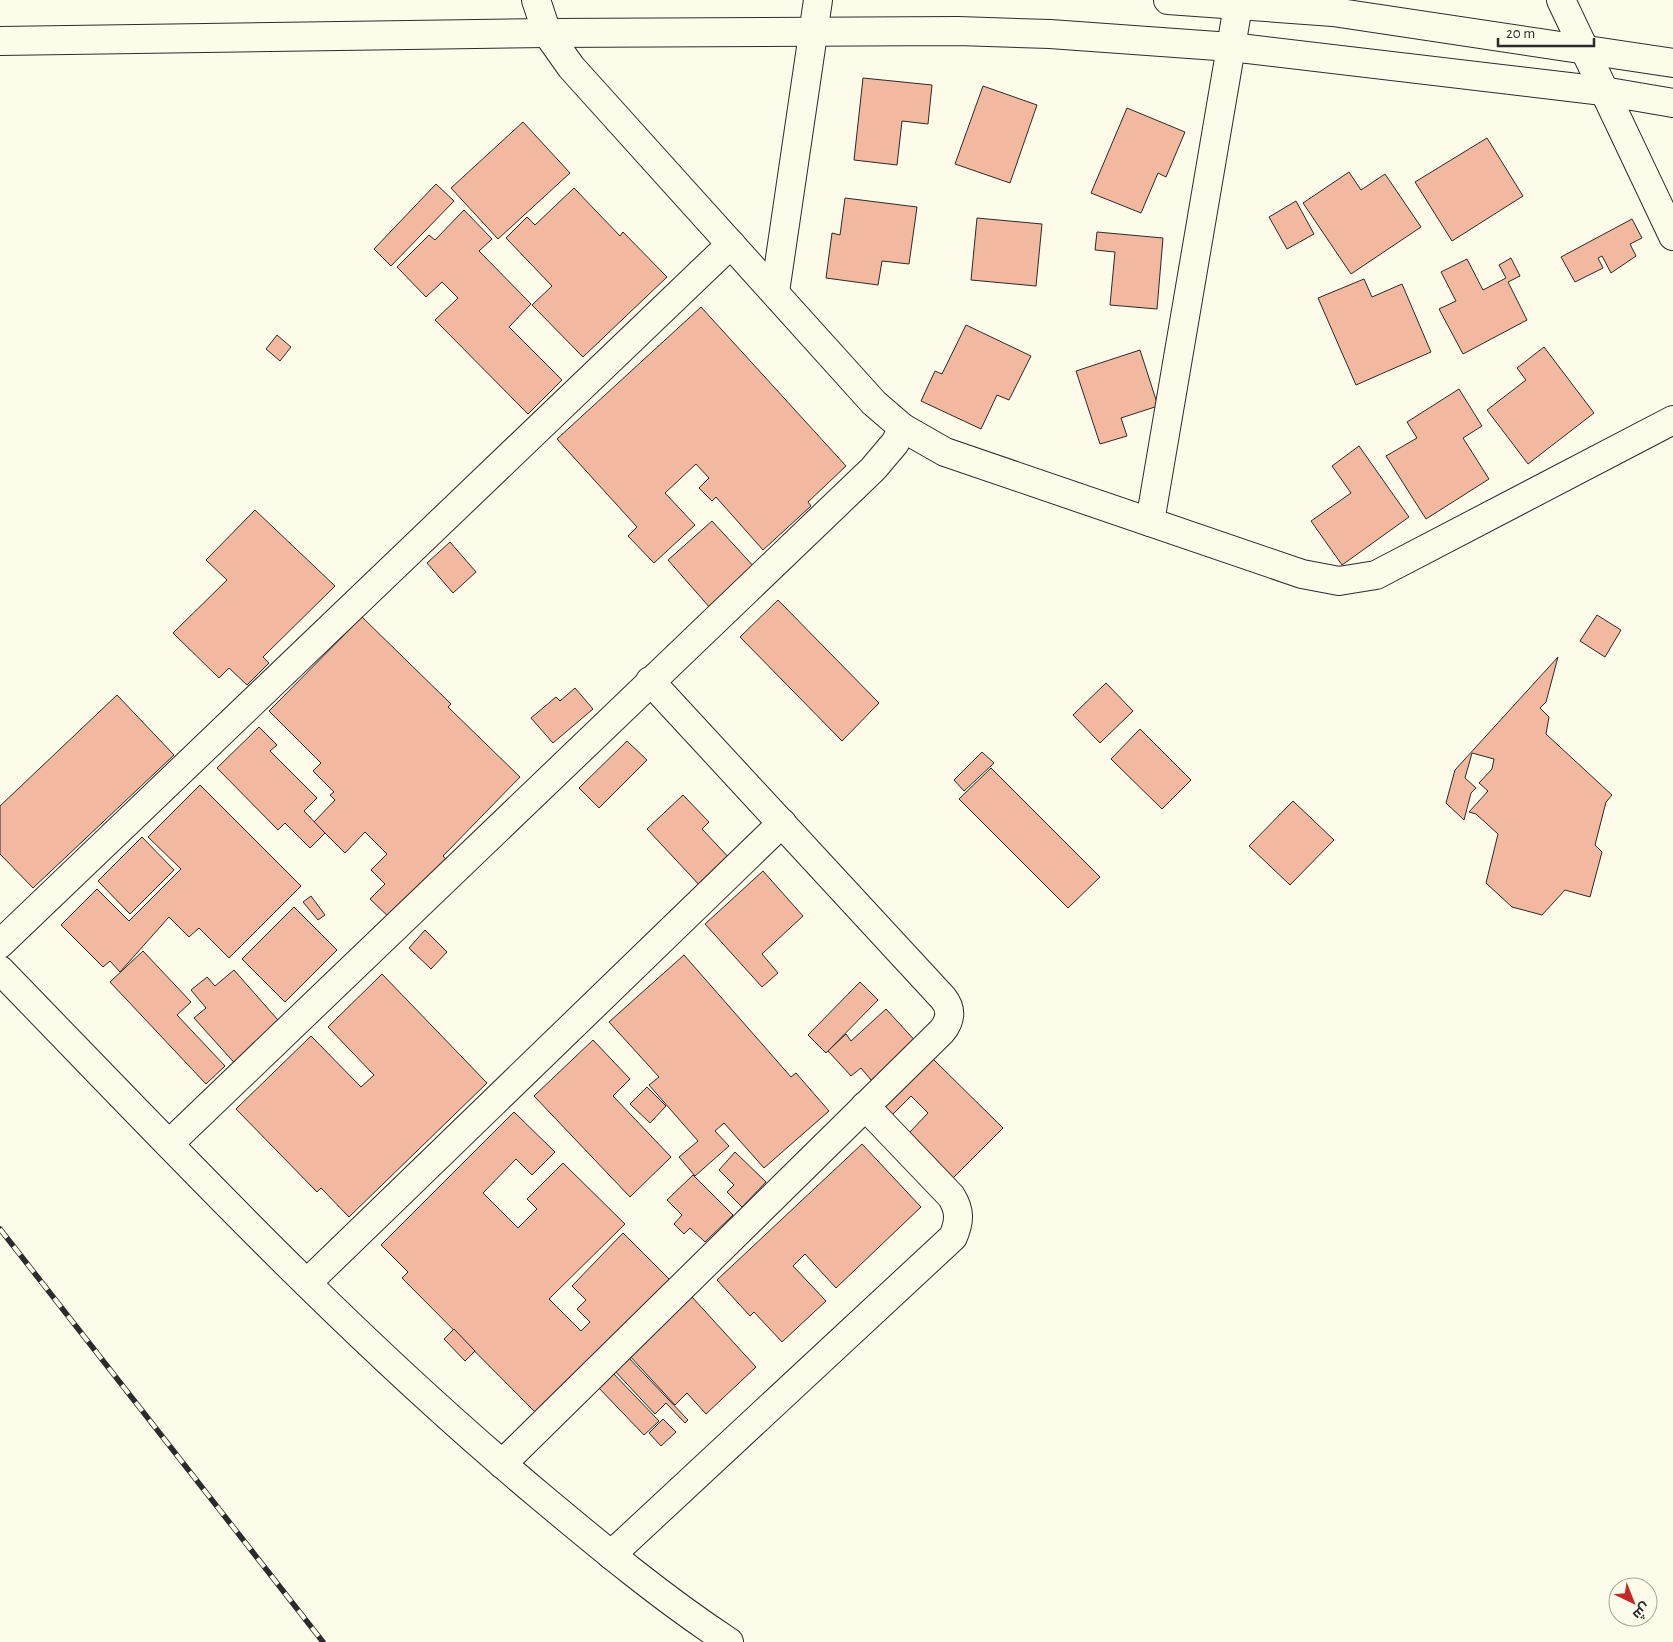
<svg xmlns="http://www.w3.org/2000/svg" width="1673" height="1642" font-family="'Alegreya Sans',Cairo,sans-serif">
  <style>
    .building { fill: #f2b8a0; stroke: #2b2b2b }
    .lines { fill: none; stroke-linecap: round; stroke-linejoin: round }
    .minor-casing { stroke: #2b2b2b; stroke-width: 30 }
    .tertiary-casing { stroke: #2b2b2b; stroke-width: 30 }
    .secondary-casing { stroke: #2b2b2b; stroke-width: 30 }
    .minor { stroke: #fdfbea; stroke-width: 28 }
    .tertiary { stroke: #fdfbea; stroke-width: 28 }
    .secondary { stroke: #fdfbea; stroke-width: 28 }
    .rail-casing { stroke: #2b2b2b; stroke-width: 5.5 }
    .rail { stroke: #fdfbea; stroke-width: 4; stroke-dasharray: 11; stroke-linecap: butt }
  </style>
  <rect width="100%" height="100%" fill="#fdfbea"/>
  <!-- building -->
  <g class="building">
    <polygon points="863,78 932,85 928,124 902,121 897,165 854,160"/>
    <polygon points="983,86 1037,105 1010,183 955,164"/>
    <polygon points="1127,108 1185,132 1166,177 1158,173 1141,213 1091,193"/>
    <polygon points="523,122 570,173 498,239 451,188"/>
    <polygon points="1487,138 1523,196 1452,241 1415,182"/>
    <polygon points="1349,172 1361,190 1385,174 1421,227 1351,274 1303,203"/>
    <polygon points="436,184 454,201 391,266 374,249"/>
    <polygon points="574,188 620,236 623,232 667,277 583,357 532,305 552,286 506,238 527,217 535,225"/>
    <polygon points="845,198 917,207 909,264 882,261 878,285 826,278 832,233 840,235"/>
    <polygon points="1296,201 1314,234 1287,249 1269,217"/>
    <polygon points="464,210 492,239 479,251 531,304 509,327 562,380 528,414 435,320 458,298 442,282 426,297 397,267 429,235 435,240"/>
    <polygon points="977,218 1042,224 1036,286 971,280"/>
    <polygon points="1632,219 1642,238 1630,244 1636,256 1611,273 1602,256 1598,258 1603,268 1575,282 1561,257"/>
    <polygon points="1097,232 1163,238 1157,309 1110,305 1115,252 1095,250"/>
    <polygon points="1511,258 1520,276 1508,282 1527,320 1463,354 1439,309 1456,301 1441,272 1467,259 1483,290 1506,278 1499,265"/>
    <polygon points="1364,279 1372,297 1402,284 1431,352 1356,385 1318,298"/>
    <polygon points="701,307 846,466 808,502 811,506 763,550 716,497 712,501 699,488 709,478 696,464 665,493 695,525 654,563 628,536 637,527 557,439"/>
    <polygon points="966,325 1031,356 1009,400 997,395 981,429 921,401 935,371 942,374"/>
    <polygon points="277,335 291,347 280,361 266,349"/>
    <polygon points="1544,347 1594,413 1528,464 1487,410 1526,380 1517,368"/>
    <polygon points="1140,350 1158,406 1121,418 1127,436 1100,444 1076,371"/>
    <polygon points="1459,389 1482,426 1463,438 1489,479 1426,519 1386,456 1417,438 1407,422"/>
    <polygon points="1359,446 1409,517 1342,565 1311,521 1351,493 1332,466"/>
    <polygon points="255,510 335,586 263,657 269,663 247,685 229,668 219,678 173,633 227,580 206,560"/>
    <polygon points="712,521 756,569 711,609 668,560"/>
    <polygon points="450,542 476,572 453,593 427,563"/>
    <polygon points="778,600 879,703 842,741 740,637"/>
    <polygon points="1597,615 1621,630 1605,657 1580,641"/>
    <polygon points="362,617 451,704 448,707 520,777 443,856 449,862 393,921 370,899 385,884 371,870 387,854 365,832 345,853 314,822 335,800 330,795 334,792 313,771 321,763 269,711"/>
    <polygon points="1558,657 1546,702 1540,708 1549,717 1546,734 1612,795 1606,802 1595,845 1602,852 1590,897 1565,890 1542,915 1512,907 1486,883 1498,834 1476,814 1469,812 1488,791 1479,783 1492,769 1494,759 1472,753 1465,778 1476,788 1471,793 1464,820 1446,803 1455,770"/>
    <polygon points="1106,683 1133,711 1100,743 1073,715"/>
    <polygon points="575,688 593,709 553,743 531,718 556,697 560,701"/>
    <polygon points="117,695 174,755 33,888 0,854 0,806"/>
    <polygon points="259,727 277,745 270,751 317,798 304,811 325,833 310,848 285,823 278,830 217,768"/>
    <polygon points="1140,729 1191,780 1162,809 1111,759"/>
    <polygon points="627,741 647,760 599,808 579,788"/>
    <polygon points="982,752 994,763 964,791 954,780"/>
    <polygon points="991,768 1100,877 1068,908 959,799"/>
    <polygon points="200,785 301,886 229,958 199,928 189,937 169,917 120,972 110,961 103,967 61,925 97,889 129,921 181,869 148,837"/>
    <polygon points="683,795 709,822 702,829 733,862 704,890 647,829"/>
    <polygon points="1293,801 1334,840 1290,885 1249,846"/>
    <polygon points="142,837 174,870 130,914 98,881"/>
    <polygon points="763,871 803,916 762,954 778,973 762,987 705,924"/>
    <polygon points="311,896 325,915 318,920 303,902"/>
    <polygon points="294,907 337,950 285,1002 242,959"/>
    <polygon points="425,930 447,952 431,969 409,948"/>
    <polygon points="143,951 191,1002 177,1015 225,1066 206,1084 110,982"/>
    <polygon points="684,955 791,1077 796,1073 829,1111 764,1168 724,1123 715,1131 729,1146 695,1176 679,1157 698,1141 649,1085 659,1077 609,1022"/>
    <polygon points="234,970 285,1028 239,1068 194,1018 206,1008 191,990 207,977 215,986"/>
    <polygon points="382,974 487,1083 349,1217 321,1188 317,1192 236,1109 311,1036 361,1087 374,1075 328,1027"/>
    <polygon points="860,982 878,1000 826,1053 808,1035"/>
    <polygon points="886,1009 920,1046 876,1086 861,1068 851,1076 828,1051 846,1034 851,1041"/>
    <polygon points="593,1040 630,1079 613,1096 671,1157 630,1197 534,1096"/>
    <polygon points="933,1059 1003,1128 953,1178 908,1134 928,1113 911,1096 890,1117 882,1110"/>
    <polygon points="647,1087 666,1106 650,1123 630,1104"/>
    <polygon points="514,1112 555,1152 532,1175 516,1159 483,1193 518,1228 537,1209 527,1199 563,1163 625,1224 549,1299 581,1331 590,1322 577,1309 586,1300 572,1286 623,1233 670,1280 536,1413 402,1278 408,1272 381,1245"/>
    <polygon points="862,1144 921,1207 836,1288 805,1254 793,1266 826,1301 782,1342 754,1312 750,1316 717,1280"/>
    <polygon points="735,1152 766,1182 742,1207 727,1192 734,1185 719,1170"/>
    <polygon points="693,1175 733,1215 705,1242 690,1228 684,1234 674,1224 682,1215 667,1200"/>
    <polygon points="692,1297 756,1367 706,1414 687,1393 675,1405 628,1354"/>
    <polygon points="454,1329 475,1351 465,1361 444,1339"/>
    <polygon points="627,1356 688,1420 685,1423 666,1403 655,1414 613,1369"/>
    <polygon points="611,1371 659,1421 644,1435 596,1385"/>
    <polygon points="663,1419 676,1432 661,1446 649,1433"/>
  </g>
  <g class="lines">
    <defs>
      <g id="minor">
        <polyline points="536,0 547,33 571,67 874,403 903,428 945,452 1302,574 1339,581 1376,575 1673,420"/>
        <polyline points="1561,0 1673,236"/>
        <polyline points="775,292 818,0"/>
        <polyline points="1150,522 1239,0"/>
        <polyline points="0,944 731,244"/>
        <polyline points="169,1144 873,469 895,443 903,428"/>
        <polyline points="307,1283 782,823"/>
        <path d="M502 1464 942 1031C951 1020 952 1009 943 998L650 681"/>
        <path d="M611 1555 953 1237C960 1221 960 1210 951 1196L865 1106"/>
      </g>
      <path id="tertiary" d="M0 970C175 1150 347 1335 540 1496 601 1547 662 1598 729 1642"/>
      <g id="secondary">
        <polyline points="1168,0 1333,12 1673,63"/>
        <polyline points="0,41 547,33 958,31 1050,34 1231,47 1603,91 1673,103"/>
      </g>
    </defs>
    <!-- minor casing -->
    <use href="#minor" class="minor-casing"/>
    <!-- tertiary casing -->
    <use href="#tertiary" class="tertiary-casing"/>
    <!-- secondary casing -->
    <use href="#secondary" class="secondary-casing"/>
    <!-- minor -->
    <use href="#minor" class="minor"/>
    <!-- tertiary -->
    <use href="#tertiary" class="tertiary"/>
    <!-- secondary -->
    <use href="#secondary" class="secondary"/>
    <defs>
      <polyline id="rail" points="0,1229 323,1642"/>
    </defs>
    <!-- rail casing -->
    <use href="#rail" class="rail-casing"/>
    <!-- rail -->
    <use href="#rail" class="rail"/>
  </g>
  <!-- north arrow -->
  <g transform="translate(1633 1602) rotate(137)"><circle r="24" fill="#fdfbea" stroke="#a9a89e"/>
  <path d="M0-4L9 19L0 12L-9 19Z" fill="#c62828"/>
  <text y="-8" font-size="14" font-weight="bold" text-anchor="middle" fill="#2b2b2b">ش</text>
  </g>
  <!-- scale -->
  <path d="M1498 38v8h96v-8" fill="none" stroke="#2b2b2b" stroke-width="2.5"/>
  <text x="1506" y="38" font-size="15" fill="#2b2b2b" stroke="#fdfbea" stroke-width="4" paint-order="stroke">20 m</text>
</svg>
